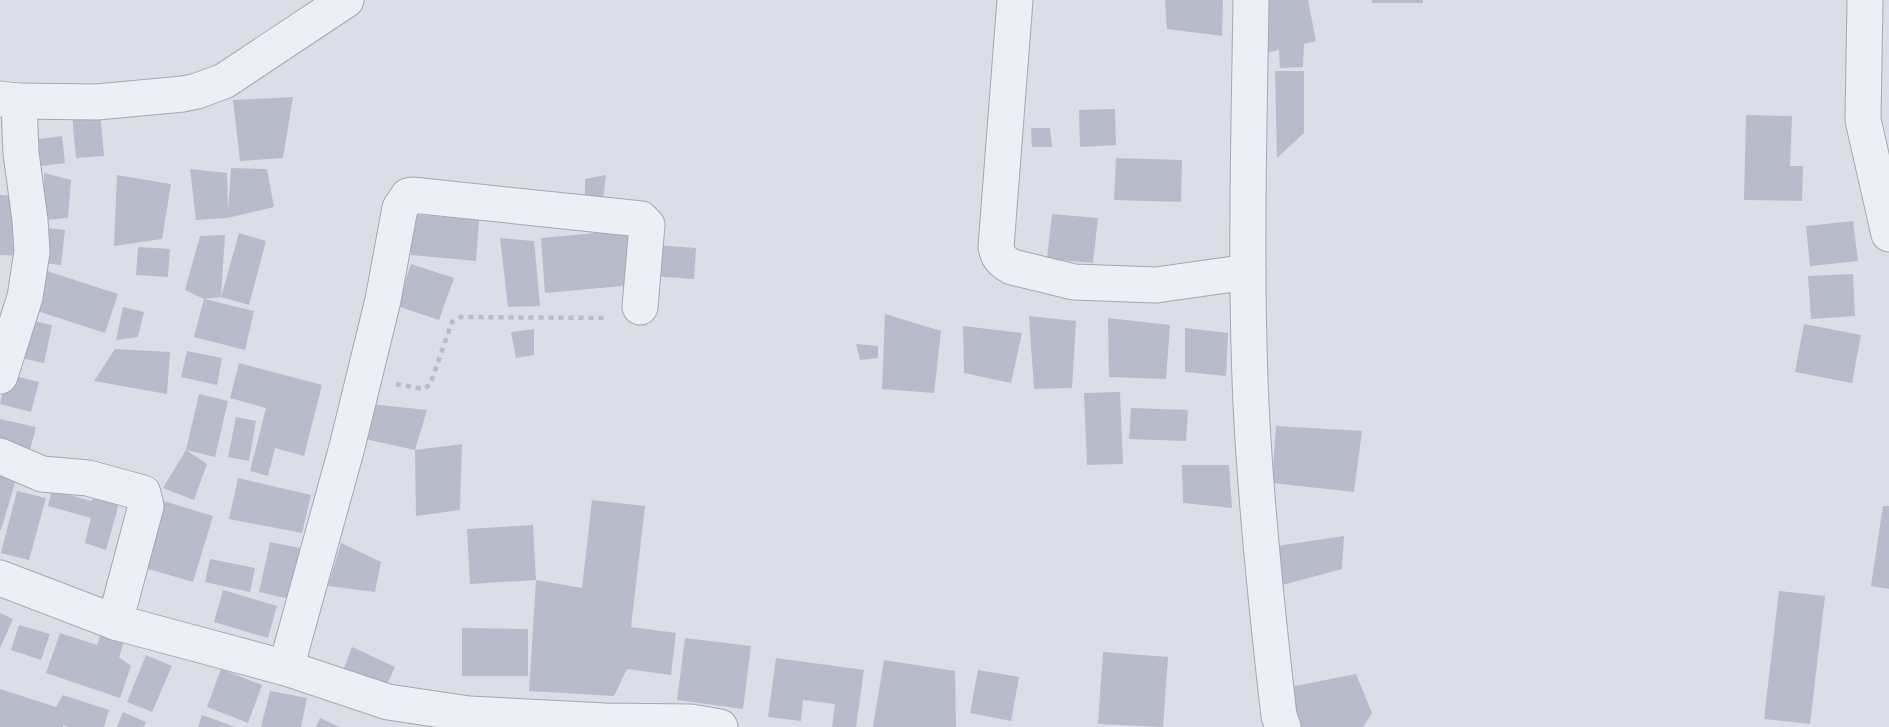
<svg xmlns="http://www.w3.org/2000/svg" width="1889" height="727" font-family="Overpass,sans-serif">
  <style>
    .building { fill: #b8bcca }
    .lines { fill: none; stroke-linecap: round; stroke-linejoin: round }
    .minor-casing { stroke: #a4a8b4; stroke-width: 37 }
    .path { stroke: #b9bcc5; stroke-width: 4.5; stroke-dasharray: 5 5; stroke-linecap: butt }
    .minor { stroke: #eeeff5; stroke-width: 35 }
  </style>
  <rect width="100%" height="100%" fill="#dbdee7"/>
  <!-- building -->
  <g class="building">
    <polygon points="1165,0 1223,0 1222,36 1167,29"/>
    <polygon points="1256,0 1308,0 1316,41 1304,44 1303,67 1280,68 1279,50 1261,54"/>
    <rect x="1372" y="0" width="51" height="3"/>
    <polygon points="1275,71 1304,71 1304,133 1277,158"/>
    <polygon points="293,97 283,158 240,161 233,100"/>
    <polygon points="1115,109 1116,145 1080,147 1079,110"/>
    <polygon points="100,112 104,156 76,158 72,115"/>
    <polygon points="1746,115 1792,116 1790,166 1803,166 1802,201 1744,200"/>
    <polygon points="1031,128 1050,128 1052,147 1032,147"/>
    <polygon points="62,136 65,163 34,167 31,140"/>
    <polygon points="1116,158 1182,160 1181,202 1114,200"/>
    <polygon points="231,168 267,169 274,207 227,218 196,220 190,169 227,173 228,211"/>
    <polygon points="44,173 71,180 68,218 44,220"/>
    <polygon points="117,175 171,184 162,239 114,246"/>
    <polygon points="606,175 603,199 585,197 585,179"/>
    <polygon points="0,195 22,196 20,256 0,255"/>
    <polygon points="411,214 479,220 476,261 411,255"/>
    <polygon points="1052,214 1098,218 1093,263 1047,259"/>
    <polygon points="1853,221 1858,261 1810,266 1806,226"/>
    <polygon points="47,228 65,230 61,265 43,263"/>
    <polygon points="628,230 633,285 545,293 541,238"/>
    <polygon points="239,233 266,241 249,305 221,297"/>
    <polygon points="225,235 221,297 204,299 185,290 200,236"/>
    <polygon points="500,238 534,241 540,306 508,307"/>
    <polygon points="654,245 696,248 694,279 651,276"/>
    <polygon points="138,247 170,249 168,277 136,275"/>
    <polygon points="411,264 454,278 439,320 397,306"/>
    <polygon points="44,270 118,294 105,333 31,309"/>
    <polygon points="1853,274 1855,316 1811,319 1808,276"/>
    <polygon points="204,299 254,311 245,350 194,337"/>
    <polygon points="123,307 144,312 138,337 116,340"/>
    <polygon points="885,314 941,331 934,393 882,389"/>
    <polygon points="1029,316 1076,321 1072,388 1034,389"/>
    <polygon points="1108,318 1170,325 1166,379 1109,377"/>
    <polygon points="24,319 52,325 44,363 16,357"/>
    <polygon points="1804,324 1861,335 1852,383 1795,372"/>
    <polygon points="963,326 1022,333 1011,383 964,373"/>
    <polygon points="1185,328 1228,333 1226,376 1185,372"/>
    <polygon points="534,329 534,355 516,358 511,332"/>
    <polygon points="856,344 878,346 878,358 860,360"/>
    <polygon points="115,349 170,352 167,394 94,381"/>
    <polygon points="187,351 222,358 217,385 181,377"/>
    <polygon points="239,363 322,385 304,456 275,448 268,476 250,471 266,408 230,398"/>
    <polygon points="7,374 39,382 31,412 0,404"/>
    <polygon points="1120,392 1123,464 1087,465 1084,393"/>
    <polygon points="199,394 228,401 215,457 186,450"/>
    <polygon points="370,404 427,410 415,450 462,444 460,510 416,516 415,450 365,439"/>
    <polygon points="1131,408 1188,410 1186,441 1129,439"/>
    <polygon points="236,417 256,421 249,461 228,457"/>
    <polygon points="0,419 36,427 30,450 0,442"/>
    <polygon points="1276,426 1362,431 1354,492 1272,483"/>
    <polygon points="186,450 207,464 194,500 163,488"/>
    <polygon points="1182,465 1229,465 1232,508 1183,503"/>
    <polygon points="0,467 18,473 1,530 0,530"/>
    <polygon points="238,478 311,495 302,533 229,519"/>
    <polygon points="52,490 91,501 98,494 117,499 118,507 106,550 85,543 91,518 48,506"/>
    <polygon points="17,491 46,498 29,560 1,553"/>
    <polygon points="157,499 213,516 193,582 145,568"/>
    <polygon points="592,500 645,506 631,627 676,633 671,675 627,669 614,696 529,691 536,580 470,584 467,529 533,525 536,580 582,588"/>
    <polygon points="1883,506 1889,506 1889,589 1871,586"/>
    <polygon points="1344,536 1342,569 1275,587 1270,547"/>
    <polygon points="270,542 305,549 294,600 259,592"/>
    <polygon points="341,543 381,562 375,592 328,586"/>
    <polygon points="210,559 255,568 250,592 205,582"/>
    <polygon points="223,590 277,606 268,638 214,622"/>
    <polygon points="1779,591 1825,596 1810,724 1764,719"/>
    <polygon points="0,613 13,619 0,648"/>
    <polygon points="19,625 50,634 41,660 11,650"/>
    <polygon points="462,628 528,629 528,676 462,676"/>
    <polygon points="102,631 125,639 119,657 131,666 120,698 46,673 60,633 97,645"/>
    <polygon points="685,638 751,646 743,709 677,700"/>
    <polygon points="352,647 395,667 385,689 342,674"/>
    <polygon points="1103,652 1168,657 1163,727 1098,724"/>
    <polygon points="146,655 172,666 152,712 127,702"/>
    <polygon points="776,658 864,670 856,727 832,727 835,704 803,700 801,721 768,717"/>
    <polygon points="884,660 955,671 956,727 873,727"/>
    <polygon points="221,669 262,685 248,723 207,707"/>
    <polygon points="978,670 1019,677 1011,721 970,713"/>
    <polygon points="1356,674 1372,713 1363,727 1300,727 1290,687"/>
    <polygon points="0,689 56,707 63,695 109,710 104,727 69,727 63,725 63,727 0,727"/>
    <polygon points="270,691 307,698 301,727 261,727"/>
    <polygon points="123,712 146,722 144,727 117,727"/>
    <polygon points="202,715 235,727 198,727"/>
    <polygon points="320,718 340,727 316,727"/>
  </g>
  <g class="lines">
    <defs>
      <g id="minor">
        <path d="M1015 0 996 247C998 258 1003 262 1012 267L1074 282 1156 285 1248 272"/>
        <path d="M1251 0C1249 135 1245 269 1251 404 1256 508 1267 612 1279 716L1283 727"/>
        <polyline points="1865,0 1863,120 1889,234"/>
        <polyline points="0,99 17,101 19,104 21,153 30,220 32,252 25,297 0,376"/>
        <polyline points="17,101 97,102 183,94 197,91 224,81 346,0"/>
        <polyline points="0,456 42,474 88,478 143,493 146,506 115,622"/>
        <polyline points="0,578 115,622 286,668 388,702 469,714 605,721 691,722 720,727"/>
        <polyline points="286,668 347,447 383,300 400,208 408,196 412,195 641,219 647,225 640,307"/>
      </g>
    </defs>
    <!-- minor casing -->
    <use href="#minor" class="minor-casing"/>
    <!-- path -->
    <polyline class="path" points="396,384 423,389 430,385 452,322 461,317 606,318"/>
    <!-- minor -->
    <use href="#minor" class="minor"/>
  </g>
</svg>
